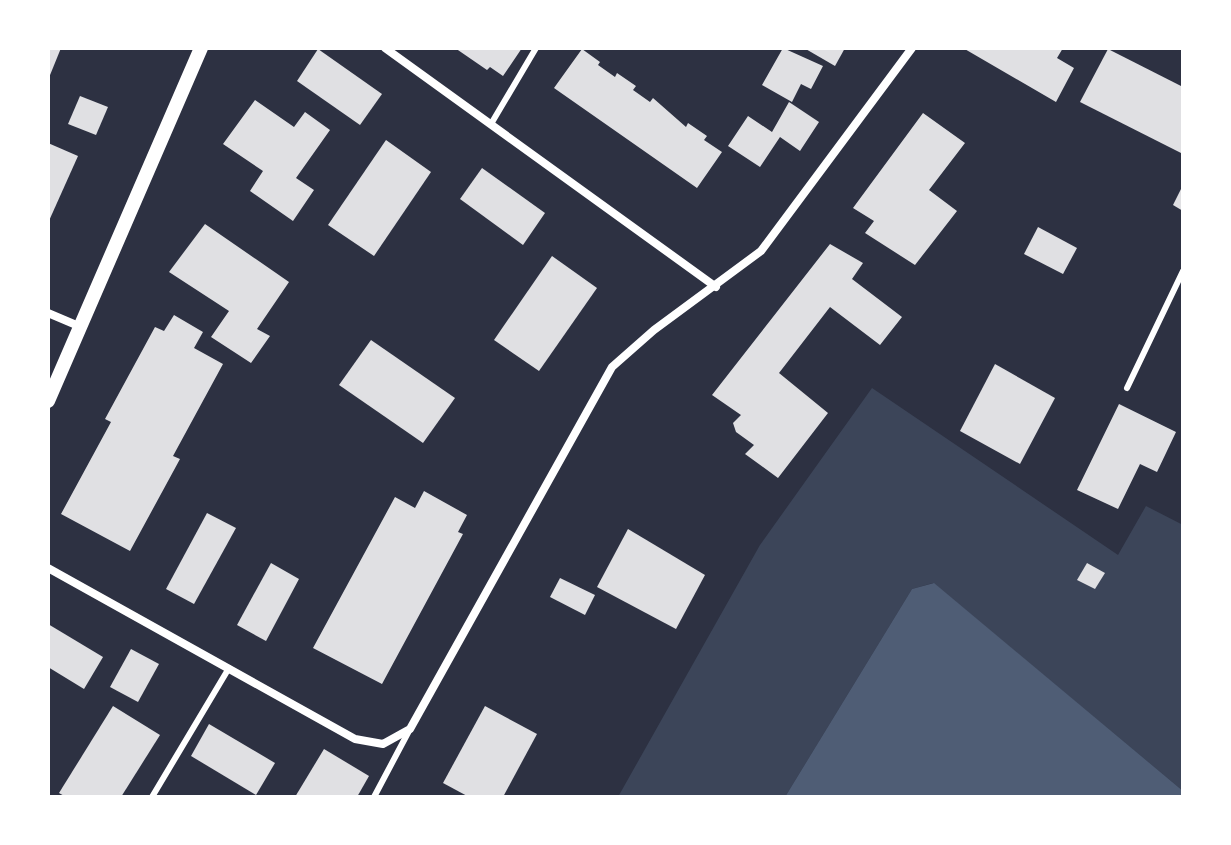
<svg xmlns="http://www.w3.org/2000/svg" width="1231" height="845" font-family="Jost,sans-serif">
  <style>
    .green { fill: #3c4559 }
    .water { fill: #4f5d75 }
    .building { fill: #e0e0e3 }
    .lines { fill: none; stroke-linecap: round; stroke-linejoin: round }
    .service { stroke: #fff; stroke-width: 6 }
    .minor { stroke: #fff; stroke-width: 8 }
    .tertiary { stroke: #fff; stroke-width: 14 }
  </style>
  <rect width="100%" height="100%" fill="#2d3142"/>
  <!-- green -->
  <polygon class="green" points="872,388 1118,555 1146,506 1183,525 1183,791 933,583 912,589 785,797 618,797 760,545"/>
  <!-- water -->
  <polygon class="water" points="934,583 1183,791 1183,797 785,797 912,589"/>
  <!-- building -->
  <g class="building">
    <polygon points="48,48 61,48 48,80"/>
    <polygon points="455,48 522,48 503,76 490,67 487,70"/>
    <polygon points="783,48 823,66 811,89 801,84 792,102 762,85"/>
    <polygon points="804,48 845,48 835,66"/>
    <polygon points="963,48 1063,48 1057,58 1074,68 1056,102"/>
    <polygon points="318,49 382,94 360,125 297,81"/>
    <polygon points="582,49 600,62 598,65 615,77 617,73 636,86 633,90 650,102 653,98 686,127 688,123 707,136 704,140 722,152 697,188 554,88"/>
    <polygon points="1108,49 1183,87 1183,154 1080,102"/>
    <polygon points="80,96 108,107 96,135 68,124"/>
    <polygon points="255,100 294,127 305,112 330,130 296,178 314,190 293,221 250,191 263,171 223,144"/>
    <polygon points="789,102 819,122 800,151 780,137 760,167 728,146 748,116 772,132"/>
    <polygon points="923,113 965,143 929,190 957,211 915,265 865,233 874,221 853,208"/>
    <polygon points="386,140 431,172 374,256 328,225"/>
    <polygon points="48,143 78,156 48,223"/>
    <polygon points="482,168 545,213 523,245 460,199"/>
    <polygon points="1183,185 1183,211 1173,205"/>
    <polygon points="205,224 289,282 257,329 270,336 251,363 211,337 229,311 169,272"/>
    <polygon points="1038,227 1077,248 1063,274 1024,254"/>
    <polygon points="830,244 863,263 852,279 902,317 880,345 830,307 779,373 828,413 778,478 745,454 754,445 736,432 733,423 741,415 712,395"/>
    <polygon points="552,256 597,288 539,371 494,340"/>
    <polygon points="174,315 203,332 194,348 223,364 173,456 180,459 130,551 61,514 111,422 105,419 155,327 164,331"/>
    <polygon points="371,340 455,398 423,443 339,385"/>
    <polygon points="995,364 1055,398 1020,464 960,431"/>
    <polygon points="1119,404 1176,432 1157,472 1140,464 1118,509 1077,490"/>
    <polygon points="424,491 467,515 458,532 463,534 382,684 313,648 395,497 415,508"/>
    <polygon points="207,513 236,528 194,604 166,589"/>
    <polygon points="628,529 705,575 676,629 597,587"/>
    <polygon points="271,563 299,579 266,641 237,625"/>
    <polygon points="1087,563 1105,573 1095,589 1077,580"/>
    <polygon points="560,578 595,595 585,615 550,597"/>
    <polygon points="48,624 103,657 84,689 48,667"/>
    <polygon points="131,649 159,664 138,702 110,687"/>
    <polygon points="113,706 160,735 121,797 66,797 59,793"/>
    <polygon points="485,706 537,734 503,797 469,797 443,783"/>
    <polygon points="209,724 275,763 256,795 191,756"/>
    <polygon points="324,749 369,776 357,797 295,797"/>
  </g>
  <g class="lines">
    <!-- service -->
    <g class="service">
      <polyline points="491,124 536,48"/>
      <polyline points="1127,388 1183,271"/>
      <polyline points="152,797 229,668"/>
      <polyline points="374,797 410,729"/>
    </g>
    <!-- minor -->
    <g class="minor">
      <polyline points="385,48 716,287"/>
      <polyline points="48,313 81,327"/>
      <polyline points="48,568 355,739 383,744 410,729 612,367 654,330 761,251 912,48"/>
    </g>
    <!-- tertiary -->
    <polyline class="tertiary" points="48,401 201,48"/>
  </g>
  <!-- border -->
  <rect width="1231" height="845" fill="none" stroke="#ffffff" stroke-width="100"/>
</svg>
